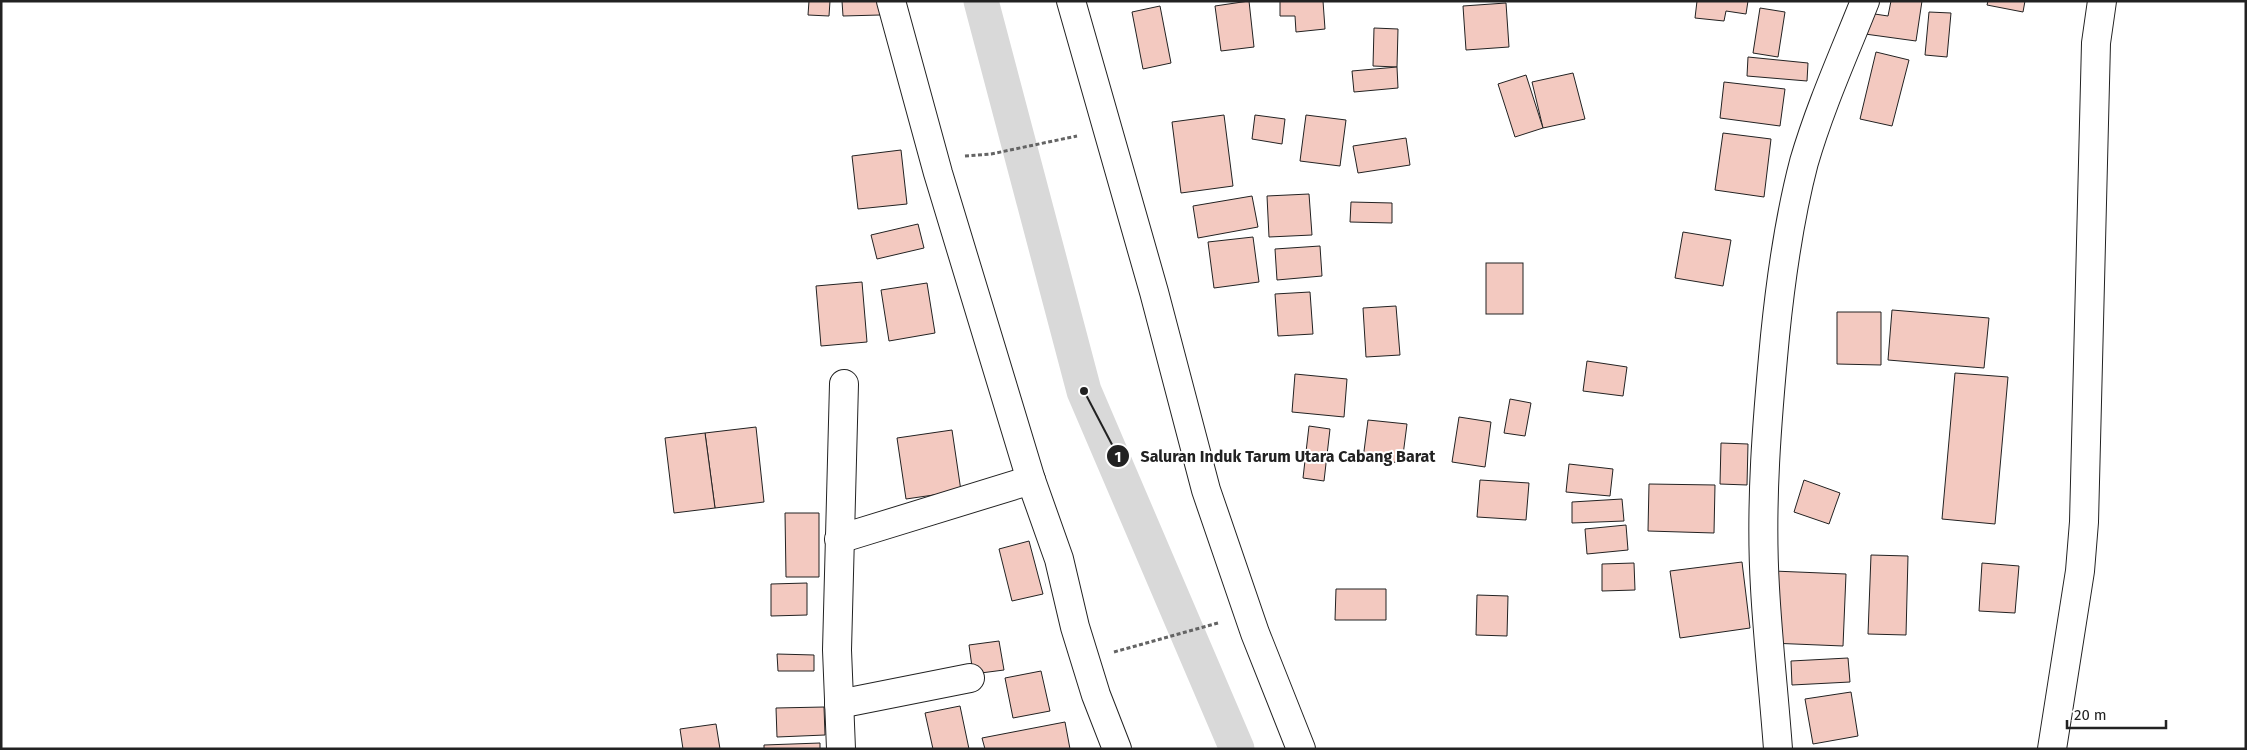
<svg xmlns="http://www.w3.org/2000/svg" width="2247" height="750" font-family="'Fira Sans',sans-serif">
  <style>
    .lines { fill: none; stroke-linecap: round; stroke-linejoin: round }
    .canal { stroke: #d9d9d9; stroke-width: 35 }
    .building { fill: #f3c9c0; stroke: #222 }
    .street-casing { stroke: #222; stroke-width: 30 }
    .primary-casing { stroke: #222; stroke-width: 30 }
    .path { stroke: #646464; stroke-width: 3; stroke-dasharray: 4 2.5; stroke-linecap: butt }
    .street { stroke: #fff; stroke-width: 28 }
    .primary { stroke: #fff; stroke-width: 28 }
    .leader { fill: none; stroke: #222; stroke-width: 2 }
    .callout-dot { fill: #222; stroke: #fff; stroke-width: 2 }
    .mark-label { font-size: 15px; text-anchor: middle; font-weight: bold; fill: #fff }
    .callout-label { font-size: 16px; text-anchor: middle; font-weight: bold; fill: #222; stroke: #fff; stroke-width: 4; stroke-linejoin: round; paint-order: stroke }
  </style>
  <rect width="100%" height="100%" fill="#fff"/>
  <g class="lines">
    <!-- canal -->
    <polyline class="canal" points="981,1 1084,391 1237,749"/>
  </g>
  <!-- building -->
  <g class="building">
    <polygon points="809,1 830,1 829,16 808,15"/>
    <polygon points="842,1 879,1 880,15 843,16"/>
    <polygon points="1249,1 1254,47 1221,51 1215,6"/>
    <polygon points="1280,1 1323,1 1325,29 1296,32 1295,16 1280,16"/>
    <polygon points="1697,1 1748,1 1746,14 1726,11 1724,21 1695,18"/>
    <polygon points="1891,1 1922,1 1916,41 1865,34 1868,13 1888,16"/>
    <polygon points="1988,1 2025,1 2023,12 1987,5"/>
    <polygon points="1506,3 1509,47 1466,50 1463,6"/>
    <polygon points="1160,6 1171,63 1143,69 1132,12"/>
    <polygon points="1760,8 1785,12 1778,57 1753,53"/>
    <polygon points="1929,12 1951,13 1947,57 1925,55"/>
    <polygon points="1374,28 1398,29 1397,67 1373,66"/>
    <polygon points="1876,52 1909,60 1892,126 1860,119"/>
    <polygon points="1748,57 1808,63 1807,81 1747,76"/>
    <polygon points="1397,67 1398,88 1354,92 1352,71"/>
    <polygon points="1573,73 1585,119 1543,128 1532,82"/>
    <polygon points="1526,75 1543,128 1515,137 1498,84"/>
    <polygon points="1724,82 1785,89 1780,126 1720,118"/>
    <polygon points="1224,115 1233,186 1181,193 1172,122"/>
    <polygon points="1255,115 1285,119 1282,144 1252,139"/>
    <polygon points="1306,115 1346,120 1340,166 1300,161"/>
    <polygon points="1723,133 1771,139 1764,197 1715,190"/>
    <polygon points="1406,138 1410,165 1358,173 1353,146"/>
    <polygon points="901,150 907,204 858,209 852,156"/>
    <polygon points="1309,194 1312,235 1269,237 1267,196"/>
    <polygon points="1252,196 1258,227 1198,238 1193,206"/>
    <polygon points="1351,202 1392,203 1392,223 1350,222"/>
    <polygon points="918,224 924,248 877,259 871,235"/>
    <polygon points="1683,232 1731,240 1723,286 1675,278"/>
    <polygon points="1253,237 1259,282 1214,288 1208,242"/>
    <polygon points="1320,246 1322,276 1277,280 1275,249"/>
    <rect x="1486" y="263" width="37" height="51"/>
    <polygon points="862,282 867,342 821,346 816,286"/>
    <polygon points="927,283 935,333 889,341 881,290"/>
    <polygon points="1310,292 1313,334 1278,336 1275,294"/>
    <polygon points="1396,306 1400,355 1366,357 1363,308"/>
    <polygon points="1892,310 1989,318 1984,368 1888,360"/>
    <polygon points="1837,312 1881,312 1881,365 1837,364"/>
    <polygon points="1587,361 1627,367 1623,396 1583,391"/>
    <polygon points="1955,373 2008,377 1995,524 1942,519"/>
    <polygon points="1295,374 1347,379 1344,417 1292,412"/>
    <polygon points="1510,399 1531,403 1525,436 1504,433"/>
    <polygon points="1459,417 1491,422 1485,467 1452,462"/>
    <polygon points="1368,420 1407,424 1402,463 1363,459"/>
    <polygon points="1309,426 1330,429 1324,481 1303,478"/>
    <polygon points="756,427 764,502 715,508 705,433"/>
    <polygon points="952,430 961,491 906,499 897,438"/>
    <polygon points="705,433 715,508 674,513 665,438"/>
    <polygon points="1721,443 1748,444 1747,485 1720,484"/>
    <polygon points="1569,464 1613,469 1610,496 1566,492"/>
    <polygon points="1480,480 1529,483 1526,520 1477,517"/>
    <polygon points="1804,480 1840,493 1829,524 1794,512"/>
    <polygon points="1649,484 1715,485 1714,533 1648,531"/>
    <polygon points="1622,499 1624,521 1572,523 1572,502"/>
    <polygon points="785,513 819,513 819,577 786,577"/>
    <polygon points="1626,525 1628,550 1587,554 1585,529"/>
    <polygon points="1029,541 1043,594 1012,601 999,549"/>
    <polygon points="1871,555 1908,556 1906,635 1868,634"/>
    <polygon points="1742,562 1750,628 1680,638 1670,571"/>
    <polygon points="1634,563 1635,590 1602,591 1602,564"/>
    <polygon points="1982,563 2019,566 2015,613 1979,611"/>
    <polygon points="1773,571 1846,574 1843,646 1770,643"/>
    <polygon points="807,583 807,615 771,616 771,584"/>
    <polygon points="1336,589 1386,589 1386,620 1335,620"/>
    <polygon points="1477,595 1508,596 1507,636 1476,635"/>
    <polygon points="999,641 1004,670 973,674 969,645"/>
    <polygon points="777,654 814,655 814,671 778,671"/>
    <polygon points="1848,658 1850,682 1792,685 1791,661"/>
    <polygon points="1041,671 1050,711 1013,718 1005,678"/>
    <polygon points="1851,692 1858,736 1813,744 1805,699"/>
    <polygon points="960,706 969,749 933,749 925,713"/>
    <polygon points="824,707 825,735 777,737 776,708"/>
    <polygon points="1065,722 1070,749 985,749 982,738"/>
    <polygon points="716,724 720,749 683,749 680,729"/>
    <polygon points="820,743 820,749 764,749 764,745"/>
  </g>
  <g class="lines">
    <defs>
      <g id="street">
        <polyline points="891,1 938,173 1031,480 1059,559 1075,627 1096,695 1117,749"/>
        <polyline points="839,539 1031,480"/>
        <polyline points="839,704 970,678"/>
        <polyline points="841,749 837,650 844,384"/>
        <path d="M1778 749C1774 695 1768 642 1765 588 1760 504 1767 420 1775 336 1781 277 1789 219 1804 162 1820 107 1844 54 1865 1"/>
        <polyline points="2052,749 2080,571 2084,522 2096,43 2102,1"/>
      </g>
      <polyline id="primary" points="1071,1 1154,292 1206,490 1255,633 1301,749"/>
    </defs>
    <!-- street casing -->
    <use href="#street" class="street-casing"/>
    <!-- primary casing -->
    <use href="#primary" class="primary-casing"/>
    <!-- path -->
    <g class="path">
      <polyline points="965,156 991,154 1077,136"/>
      <polyline points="1114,652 1218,623"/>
    </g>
    <!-- street -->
    <use href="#street" class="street"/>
    <!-- primary -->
    <use href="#primary" class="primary"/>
  </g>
  <!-- callouts -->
  <path class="leader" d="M1084 391L1118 456"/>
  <g class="callout-dot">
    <circle cx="1084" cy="391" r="5"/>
    <circle cx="1118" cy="456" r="12"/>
  </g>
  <g class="mark-label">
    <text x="1118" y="462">1</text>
  </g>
  <g class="callout-label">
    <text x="1288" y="462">Saluran Induk Tarum Utara Cabang Barat</text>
  </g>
  <!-- border -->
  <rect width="2247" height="750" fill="none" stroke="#222222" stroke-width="5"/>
  <!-- scale -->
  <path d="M2067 720v8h99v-8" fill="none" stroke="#222222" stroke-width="2.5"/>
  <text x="2074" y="720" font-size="15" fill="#222222" stroke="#ffffff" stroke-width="4" paint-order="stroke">20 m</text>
</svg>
